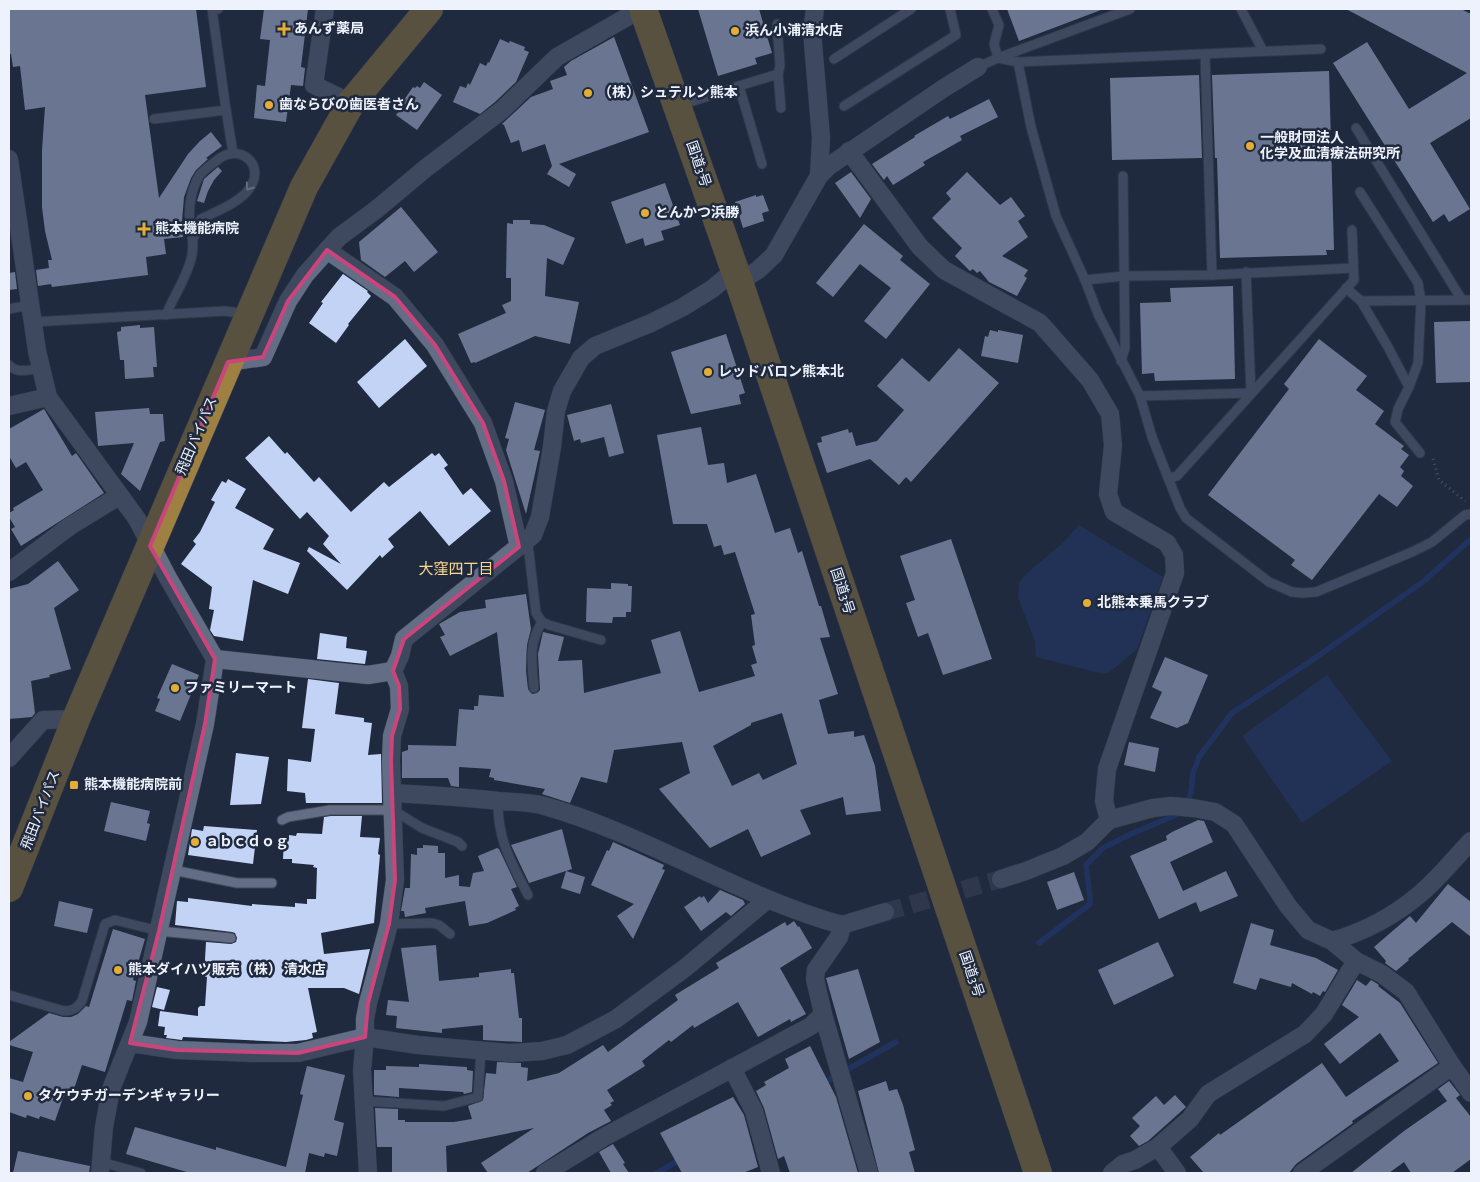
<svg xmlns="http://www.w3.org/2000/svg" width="1480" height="1182" font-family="'Alegreya Sans','Noto Sans JP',sans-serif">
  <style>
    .green { fill: #243c73 }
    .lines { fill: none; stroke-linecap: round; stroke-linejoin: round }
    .stream { stroke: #203d86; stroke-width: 5.5 }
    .building { fill: #c3d3f6; fill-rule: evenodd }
    .minor-tunnel { stroke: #3f485b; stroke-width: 18; stroke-dasharray: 18 9; stroke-linecap: butt }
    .service-casing { stroke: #404858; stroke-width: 11 }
    .minor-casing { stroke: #404858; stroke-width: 19 }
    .trunk-casing { stroke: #404858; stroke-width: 29 }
    .path { stroke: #7b8393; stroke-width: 3; stroke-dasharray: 1 4; stroke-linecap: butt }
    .service { stroke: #636e86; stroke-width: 9 }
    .minor { stroke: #636e86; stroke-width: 18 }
    .trunk { stroke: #9e8042; stroke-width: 28 }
    .oneway { stroke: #b6bdcd }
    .marked { fill: none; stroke: #cb447b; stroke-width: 4; stroke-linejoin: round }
    .poi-dot { fill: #e3ae35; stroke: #202a3e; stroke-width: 2 }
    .labels { text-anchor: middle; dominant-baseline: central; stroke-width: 5; stroke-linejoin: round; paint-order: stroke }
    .poi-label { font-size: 14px; font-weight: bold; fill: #edf2fd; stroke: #202a3e; text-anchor: start }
    .street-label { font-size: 14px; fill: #edf2fd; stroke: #202a3e }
    .neighbourhood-label { font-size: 15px; fill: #fcd78e; stroke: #202a3e }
  </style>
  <rect width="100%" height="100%" fill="#202a3e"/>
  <!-- green -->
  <g class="green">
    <polygon points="1079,525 1163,577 1137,649 1110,672 1104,674 1036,657 1035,641 1018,598 1019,582 1026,574 1063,543"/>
    <polygon points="1327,675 1392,761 1302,823 1242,736"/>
  </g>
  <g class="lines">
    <!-- stream -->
    <g class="stream">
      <polyline points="1187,804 1191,792 1193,773 1199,757 1232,713 1308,663 1424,581 1471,539"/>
      <polyline points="1039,943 1090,904 1090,897 1086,865 1103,848 1131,834 1176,815 1181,811"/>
      <polyline points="822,1084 896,1042"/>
      <polyline points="657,1173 681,1159"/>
    </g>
  </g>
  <!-- building -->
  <g class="building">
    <polygon points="9,9 196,9 206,87 145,95 159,198 188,154 200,141 211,132 222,146 206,158 208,159 196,170 191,178 184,197 182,221 183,237 164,239 166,254 146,257 148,275 52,287 51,284 38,286 36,270 49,268 48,260 52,260 45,231 42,207 42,150 45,107 25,110 20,66 13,67 11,54 9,54"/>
    <polygon points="264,9 308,9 301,67 305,68 303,86 291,85 286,122 254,118 257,85 265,86 270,40 260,39"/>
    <polygon points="698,9 759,9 772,53 755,58 757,64 718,76"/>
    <polygon points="1007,9 1101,9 1101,10 1019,41"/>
    <polygon points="1346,9 1461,9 1471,14 1471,118 1430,143 1470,209 1449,222 1444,214 1433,222 1333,63 1367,42 1409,109 1467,73"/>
    <polygon points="614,37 649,132 559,164 576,174 569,187 547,174 552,166 545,144 522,152 519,140 511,143 504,125 502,124 531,97 553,89 550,81 567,75 564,67 571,61"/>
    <polygon points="500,39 509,43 510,41 525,47 524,50 529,52 516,82 495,102 480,114 453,102 460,86 466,88 468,83 470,85 480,63 486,66 488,62 489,63"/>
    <polygon points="1329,71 1334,250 1326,250 1327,255 1220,258 1217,158 1215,158 1212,75"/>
    <polygon points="1199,75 1202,158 1112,160 1110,78"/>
    <polygon points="424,82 442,95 417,130 396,115 401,108 399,107 413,87 415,88 417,86 420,88"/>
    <polygon points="989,99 998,117 960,136 962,140 923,162 925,165 893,185 887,176 884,180 872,164 915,137 914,136 948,116 950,119"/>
    <polygon points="218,167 222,171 214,180 208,191 204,203 197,201 204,179"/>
    <polygon points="851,172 871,199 860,218 835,183"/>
    <polygon points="967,172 1000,205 1011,197 1025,216 1018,221 1028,237 1002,256 1028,270 1024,276 1027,278 1017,296 989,282 980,271 977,273 973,269 970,271 955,256 962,248 932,218 951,199 946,193"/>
    <polygon points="665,183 680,225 661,231 664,240 645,246 643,238 626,244 611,202"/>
    <polygon points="756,195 756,197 763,195 769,211 762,213 764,221 743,228 735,202"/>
    <polygon points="401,207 438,252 414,272 405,261 385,277 361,260 359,242"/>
    <polygon points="513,220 530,220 530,224 544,225 575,238 563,265 547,258 545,296 579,302 570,344 535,336 475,363 475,362 471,363 458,334 506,313 502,305 511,301 511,278 506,278 507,223 513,224"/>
    <polygon points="864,224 903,256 900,260 930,284 886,339 864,321 891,288 860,264 833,297 816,283"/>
    <polygon points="15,272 17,289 9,290 9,273"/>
    <polygon points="343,274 368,291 367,292 371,296 348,324 349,325 336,343 309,323 323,303 321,302"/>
    <polygon points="1233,286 1235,379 1155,381 1154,373 1142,374 1140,303 1171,302 1170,288"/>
    <polygon points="1471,321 1471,382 1436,383 1434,322"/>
    <polygon points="140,325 140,328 154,327 157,367 153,367 154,377 125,379 124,360 120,360 117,332 121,331 121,327"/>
    <polygon points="990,330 998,332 998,330 1023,335 1018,363 981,356 985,336 988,337"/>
    <polygon points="726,334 745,393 739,395 741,404 691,414 671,352"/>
    <polygon points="405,339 427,366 379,408 357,382"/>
    <polygon points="1319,339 1367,376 1356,390 1384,411 1375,424 1404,446 1401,449 1409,455 1400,467 1404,471 1401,476 1413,486 1397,507 1379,494 1312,580 1291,565 1295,560 1208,495 1289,389 1284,384"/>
    <polygon points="959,348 999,383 911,482 906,477 899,485 870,459 827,473 817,443 822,442 821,437 848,429 849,433 852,432 856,446 877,441 904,410 877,386 902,358 929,382"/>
    <polygon points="515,402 545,410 534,450 540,451 526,514 506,450 509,439 505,438"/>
    <polygon points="611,404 624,453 609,457 604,437 581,443 580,439 574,441 567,415"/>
    <polygon points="149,408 150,414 163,414 165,441 160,442 140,491 121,474 134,443 98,446 95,412"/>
    <polygon points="44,409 72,456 76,453 104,493 21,546 11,529 15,527 9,517 9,513 14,510 13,508 43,490 26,462 16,468 9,456 9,429"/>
    <path d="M701 427 708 465 724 463 727 483 756 474 775 533 790 528 798 553 802 551 819 606H821L830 637 820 638 838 694 819 700 828 734 854 731V737L864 735 875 766 881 811 846 815 843 797 800 810 811 834 761 857 748 829 710 848 659 789 690 773 682 742 614 750 607 783 581 777 570 803 542 794 545 789 494 780V778L489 777 491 769 459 767V787L451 786 448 778H402V752L408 750V745L456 746 459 709 474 710V706H478L479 695 504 697 497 632 450 656 440 637 445 635 439 624 460 612 486 608 485 600 526 594 531 629 527 645 526 671 528 689 532 694 537 693 540 690 538 654 543 632 564 637 558 661 582 660 584 693 661 673 651 640 680 631 699 692 755 676 751 665 757 663 752 646 755 645 751 615 755 614 735 552 724 555 721 545 714 547 707 524H673L657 435ZM782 713 797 764 763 780 759 773 732 786 713 746 751 725V723Z"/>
    <polygon points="269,436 285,454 287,452 314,482 319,477 351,512 384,482 389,487 432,453 435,456 439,453 448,465 444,468 463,495 471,488 491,511 449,546 420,511 388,539 394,547 382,558 380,555 347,590 307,551 309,547 341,564 323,544 329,536 307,512 300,519 245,458"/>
    <polygon points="228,479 246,489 235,508 274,529 263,549 300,563 288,594 253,580 243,641 214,636 210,630 214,610 209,609 212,587 181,564 196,544 193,541 200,532 215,502 211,500 222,481 226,483"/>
    <polygon points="951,539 992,659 943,675 928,633 918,637 906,603 915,600 900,556"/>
    <polygon points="58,561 79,590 54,608 71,669 49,675 50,677 31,681 35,713 32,717 9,719 9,589 28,584"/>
    <polygon points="611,583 628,584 628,586 632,586 631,612 626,612 626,617 613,617 612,623 586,622 587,588 611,589"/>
    <polygon points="320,633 347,637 346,648 367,651 365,664 317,659"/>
    <polygon points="1165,657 1208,675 1188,723 1177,728 1150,718 1162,692 1152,687"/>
    <polygon points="172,664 199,675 180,721 155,711 160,699 157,698"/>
    <polygon points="308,679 339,683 335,714 364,718 364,722 372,723 368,755 381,754 382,803 306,803 305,793 287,791 288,759 311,762 315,729 302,728"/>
    <polygon points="1129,742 1159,748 1155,772 1124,765"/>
    <polygon points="236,753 269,757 261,804 230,805"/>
    <polygon points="111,802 150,811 147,823 150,824 146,841 104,831"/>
    <polygon points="331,816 362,816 360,837 380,838 378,854 380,855 374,923 321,933 324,954 370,949 359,994 344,988 308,988 317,1032 312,1033 313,1038 306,1040 286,1042 183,1037 182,1040 166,1038 167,1035 164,1035 165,1027 158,1026 160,1011 198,1016 198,1008 200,1006 205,1006 207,977 204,976 206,942 231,944 236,942 237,938 235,933 232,932 175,925 177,901 188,902 188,898 252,906 252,904 295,907 295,903 307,904 307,899 316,899 317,868 313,867 314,865 292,863 292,859 283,859 284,838 289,839 289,835 296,836 297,833 322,834 324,817"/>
    <polygon points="1198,820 1204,821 1213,842 1170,862 1183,891 1226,871 1238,896 1200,912 1196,902 1159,919 1130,856 1167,840 1166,836 1172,832"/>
    <polygon points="204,826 257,830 253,864 188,855 192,829 203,831"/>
    <polygon points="562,829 572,869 529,883 511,845"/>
    <polygon points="613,842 664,865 662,869 665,870 633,939 617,916 634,904 591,885 607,850 609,851"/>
    <polygon points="423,845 438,846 438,853 445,853 445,878 459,875 459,886 470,887 473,873 484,871 478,856 497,848 499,849 517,887 511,889 519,906 515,908 516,910 487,923 469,926 465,901 425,908 426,913 405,917 404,911 401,911 405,888 410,888 411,854 417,855 417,848 423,848"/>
    <polygon points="566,871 585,877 580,894 561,888"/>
    <polygon points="1074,872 1084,900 1057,910 1047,882"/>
    <polygon points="1448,884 1471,902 1471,937 1452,922 1408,959 1409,960 1396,971 1385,963 1386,961 1374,947 1410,916 1416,923"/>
    <polygon points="720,890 743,900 745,904 731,916 726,912 701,931 684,907 700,896 701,898 704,896 708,903"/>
    <polygon points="59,901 93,909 87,933 54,926"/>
    <polygon points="794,921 798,927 799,926 812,948 780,968 806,1014 791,1022 790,1019 758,1037 738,1002 694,1028 693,1025 671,1042 669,1040 642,1061 645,1066 607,1090 614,1101 610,1103 612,1105 604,1110 611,1121 588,1133 527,1173 488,1173 481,1163 534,1128 446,1146 447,1173 392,1173 392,1147 377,1147 375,1108 398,1109 398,1120 405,1120 405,1122 454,1122 472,1119 468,1106 483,1100 486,1073 496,1074 497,1062 521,1063 521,1067 528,1068 527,1081 559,1073 603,1045 608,1052 678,1000 675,995 719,968 716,963 785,922 787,926"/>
    <polygon points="1251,923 1274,930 1270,945 1316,958 1338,970 1325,992 1323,991 1320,996 1313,992 1312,994 1292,983 1291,987 1260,978 1256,990 1233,983"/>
    <polygon points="113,929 145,939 133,980 136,981 132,1001 127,1000 105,1072 82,1065 71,1098 64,1095 55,1121 40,1116 39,1119 27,1115 26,1118 9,1112 9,1078 23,1082 33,1052 9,1045 9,1042 49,1013 63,1017 71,1017 78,1014 86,1006 89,1007"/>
    <polygon points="1158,942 1174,976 1114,1005 1098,970"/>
    <polygon points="436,945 439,981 479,977 479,973 511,969 511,973 514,973 519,1018 522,1018 522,1042 483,1040 483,1025 442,1029 442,1033 396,1028 397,1016 386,1015 388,1000 409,1002 401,948"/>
    <polygon points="858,969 880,1042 849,1059 826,978"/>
    <polygon points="1357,980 1366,986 1371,980 1376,983 1379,985 1378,986 1400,1003 1438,1063 1352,1121 1353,1123 1296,1164 1289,1173 1204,1173 1190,1157 1219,1133 1220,1135 1322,1063 1346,1097 1399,1061 1380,1033 1340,1064 1324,1044 1359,1017 1342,1005"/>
    <polygon points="157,987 170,990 164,1010 152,1007"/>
    <polygon points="810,1046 836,1097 858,1173 790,1173 784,1156 778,1159 764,1108 756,1091 766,1085 764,1082 789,1068 785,1059"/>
    <polygon points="419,1064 467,1067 467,1070 473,1071 472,1092 464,1094 463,1092 399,1088 399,1097 374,1095 374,1070 386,1070 386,1066 419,1067"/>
    <polygon points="307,1066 345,1075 334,1120 344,1123 337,1156 325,1153 324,1157 309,1153 305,1173 190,1173 126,1154 135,1127 216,1150 216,1147 286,1167 303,1095 300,1094"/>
    <polygon points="886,1081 889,1091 897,1089 903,1105 915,1150 909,1152 915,1173 879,1173 858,1091"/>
    <polygon points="1449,1081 1460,1095 1456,1098 1471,1117 1471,1159 1452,1173 1411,1173 1404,1162 1389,1173 1351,1173 1404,1131 1447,1101 1438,1089"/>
    <polygon points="1175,1095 1186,1107 1148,1141 1139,1146 1130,1136 1140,1126 1132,1118 1156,1096 1164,1105"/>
    <polygon points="733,1097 744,1115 758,1167 743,1173 682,1173 660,1133"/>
    <polygon points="613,1144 625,1163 623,1164 629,1173 611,1173 599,1152"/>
    <polygon points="18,1151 90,1166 89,1173 13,1173"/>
  </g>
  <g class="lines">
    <!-- minor-tunnel -->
    <polyline class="minor-tunnel" points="885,912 1001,879"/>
    <defs>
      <g id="service">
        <polyline points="218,9 212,9 226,110"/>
        <polyline points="992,9 999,25 994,44 998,58"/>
        <polyline points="1241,9 1263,51"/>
        <polyline points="777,24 780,66 778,74"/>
        <polyline points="1205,54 1212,275"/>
        <polyline points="998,58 1018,62 1031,127 1056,216 1085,280 1098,314 1140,396 1152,437 1180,508 1186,518 1269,582 1292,592 1302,593 1316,592 1412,552 1432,542 1465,515 1471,514"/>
        <polyline points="834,59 911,9"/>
        <polyline points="1018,62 1321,49"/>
        <polyline points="978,67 998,58 1130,9"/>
        <polyline points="739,86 778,74 781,108"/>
        <polyline points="681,105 739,86 762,164"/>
        <polyline points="844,106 956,35 950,9"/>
        <polyline points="154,119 226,110 233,153"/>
        <polyline points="1356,128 1462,300"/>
        <polyline points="1360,192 1418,283 1421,301 1418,363 1409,387 1398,409 1395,422 1420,453"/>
        <polyline points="1085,280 1124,276 1212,275 1353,268"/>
        <polyline points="1346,288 1361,301 1388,347 1409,387"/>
        <polyline points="1361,301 1471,300"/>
        <polyline points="9,309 30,305"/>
        <path d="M166 315C174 295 188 276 192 255 194 243 192 232 190 221 188 207 192 188 199 176 203 170 211 165 216 161 239 141 267 165 249 189 239 203 217 211 201 219L193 239"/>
        <polyline points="33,322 225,311 247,314"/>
        <polyline points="1121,361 1125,348 1123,176"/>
        <path d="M9 365C17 374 29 370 41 368"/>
        <polyline points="1140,396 1251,393 1246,272"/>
        <polyline points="1168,478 1177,476 1354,280 1352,230"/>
        <polyline points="526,540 528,544 536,613 542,622 549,625 601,640"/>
        <path d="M534 688C532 663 528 644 542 622"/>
        <path d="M498 800C497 839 511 862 528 895"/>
        <polyline points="282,820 288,817 330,810 393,810 422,828 458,842 462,846"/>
        <polyline points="173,870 237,883 272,883"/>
        <polyline points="389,924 432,923 439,925 450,934"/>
        <path d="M9 995 64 1011C73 1011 77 1008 82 1001L105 924 115 920 159 931 231 938"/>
        <polyline points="363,1101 444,1106 478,1097 481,1050"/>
        <polyline points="101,1162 141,1173"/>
      </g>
      <g id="minor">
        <polyline points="325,9 314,85 351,103"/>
        <polyline points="815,9 812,31 821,138 819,176"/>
        <polyline points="849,151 920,247 944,270 1040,323 1090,380 1110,414 1113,445 1108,494 1114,512 1167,543 1174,555 1175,573 1107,769 1104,801 1109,820"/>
        <polyline points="9,159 37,351 48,397 137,519 168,578 215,659 205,724 138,1022 111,1089 104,1127 100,1173"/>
        <polyline points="327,250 395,297 435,345 483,423 504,481 519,547"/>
        <polyline points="739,282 758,270 774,255 819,176 829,166 944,88 978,67"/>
        <polyline points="228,362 263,357 288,301 305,275 339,237 377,209 426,168 502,110 557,57 641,9"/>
        <polyline points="9,406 48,397"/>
        <polyline points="9,572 70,526 119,496"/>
        <polyline points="215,659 368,675 393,671"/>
        <polyline points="9,758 43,720 76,719"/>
        <path d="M393 793C429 795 464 797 499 801 513 802 528 802 541 805 644 833 737 896 842 925"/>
        <polyline points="1001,879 1026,871 1063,856 1087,842 1109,820 1153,808 1171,806 1193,808 1215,812 1234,824 1288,906 1308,930 1332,941 1356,961 1382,974 1406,992 1452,1066 1471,1093"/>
        <path d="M1332 941C1364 932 1394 916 1420 894 1438 879 1454 859 1471 841"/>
        <polyline points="130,1043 177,1050 252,1053 298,1053 365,1037 418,1045 511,1053 542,1051 567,1045 616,1019 685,968 767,900"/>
        <polyline points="732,1068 754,1111 771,1173"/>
        <polyline points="1158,1147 1177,1173"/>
        <polyline points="368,1173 362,1070 365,1037 365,1019 368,1003 389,924 395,880 391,761 392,736 400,709 399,686 393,671 400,656 404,639 533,535 540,517 552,447 556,411 562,391 581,358 595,346 651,323 683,307 712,289 735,270"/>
        <polyline points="545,1173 604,1137 811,1026 823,1014"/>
        <polyline points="869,1173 823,1014 815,979 816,970 839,937 842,925 885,912"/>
        <polyline points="1112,1173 1123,1164 1135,1160 1158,1147 1190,1119 1208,1094 1305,1034 1324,1014 1356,961"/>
        <polyline points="1302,1173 1452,1066"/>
      </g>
      <g id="trunk">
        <polyline points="643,9 739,282 1038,1173"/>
        <polyline points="9,888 76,719 304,187 351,103 429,9"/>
      </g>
    </defs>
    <!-- service casing -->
    <use href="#service" class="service-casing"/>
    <!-- minor casing -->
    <use href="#minor" class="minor-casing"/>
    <!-- trunk casing -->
    <use href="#trunk" class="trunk-casing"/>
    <!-- path -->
    <polyline class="path" points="1433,459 1439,480 1465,501"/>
    <!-- service -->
    <use href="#service" class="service"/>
    <!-- minor -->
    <use href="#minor" class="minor"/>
    <!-- trunk -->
    <use href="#trunk" class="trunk"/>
  </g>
  <!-- one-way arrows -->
  <defs><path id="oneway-chevron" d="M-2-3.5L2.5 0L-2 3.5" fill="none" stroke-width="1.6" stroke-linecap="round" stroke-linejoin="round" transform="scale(1.25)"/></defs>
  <use class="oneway" href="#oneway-chevron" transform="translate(249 187) rotate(125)"/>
  <!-- marked area -->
  <path d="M0 0H1480V1182H0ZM327 250 395 297 435 345 483 423 504 481 519 547 404 639 393 671 399 686 400 709 392 736 391 761 395 880 389 924 368 1003 365 1037 298 1053 177 1050 130 1043 159 931 205 724 215 659 150 546 228 362 263 357 288 301Z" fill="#202a3e" fill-opacity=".55" fill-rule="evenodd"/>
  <path class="marked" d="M327 250 395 297 435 345 483 423 504 481 519 547 404 639 393 671 399 686 400 709 392 736 391 761 395 880 389 924 368 1003 365 1037 298 1053 177 1050 130 1043 159 931 205 724 215 659 150 546 228 362 263 357 288 301Z"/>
  <!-- markers -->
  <g class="poi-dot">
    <path d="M281.5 21.5h5v5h5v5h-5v5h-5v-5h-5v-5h5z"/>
    <circle cx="735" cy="31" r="5"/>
    <circle cx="588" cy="93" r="5"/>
    <circle cx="269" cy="105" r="5"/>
    <circle cx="1250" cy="146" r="5"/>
    <circle cx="645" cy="213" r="5"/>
    <path d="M141.5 221.5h5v5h5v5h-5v5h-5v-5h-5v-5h5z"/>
    <circle cx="708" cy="372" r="5"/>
    <circle cx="1087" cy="603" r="5"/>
    <circle cx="175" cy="688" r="5"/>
    <rect x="69" y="780" width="10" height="10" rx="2.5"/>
    <circle cx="195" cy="842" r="5"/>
    <circle cx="118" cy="970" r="5"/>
    <circle cx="28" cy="1096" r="5"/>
  </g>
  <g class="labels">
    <!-- poi labels -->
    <g class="poi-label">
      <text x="294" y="29">あんず薬局</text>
      <text x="745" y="31">浜ん小浦清水店</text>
      <text x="598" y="93">（株）シュテルン熊本</text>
      <text x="279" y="105">歯ならびの歯医者さん</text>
      <text x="1260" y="138">一般財団法人<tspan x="1260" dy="16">化学及血清療法研究所</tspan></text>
      <text x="655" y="213">とんかつ浜勝</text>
      <text x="155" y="229">熊本機能病院</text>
      <text x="718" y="372">レッドバロン熊本北</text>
      <text x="1097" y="603">北熊本乗馬クラブ</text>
      <text x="185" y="688">ファミリーマート</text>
      <text x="84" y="785">熊本機能病院前</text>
      <text x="205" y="842">ａｂｃｄｏｇ</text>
      <text x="128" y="970">熊本ダイハツ販売（株） 清水店</text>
      <text x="38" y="1096">タケウチガーデンギャラリー</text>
    </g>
    <!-- street labels -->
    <g class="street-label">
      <text transform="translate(698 164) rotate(71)">国道3号</text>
      <text transform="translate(197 436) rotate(-67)">飛田バイパス</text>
      <text transform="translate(842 591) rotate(72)">国道3号</text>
      <text transform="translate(41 810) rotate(-69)">飛田バイパス</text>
      <text transform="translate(971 974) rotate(71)">国道3号</text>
    </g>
    <!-- neighbourhood labels -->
    <g class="neighbourhood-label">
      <text x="456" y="569">大窪四丁目</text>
    </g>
  </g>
  <!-- border -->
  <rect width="1480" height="1182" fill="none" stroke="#edf2fd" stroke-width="20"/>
</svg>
